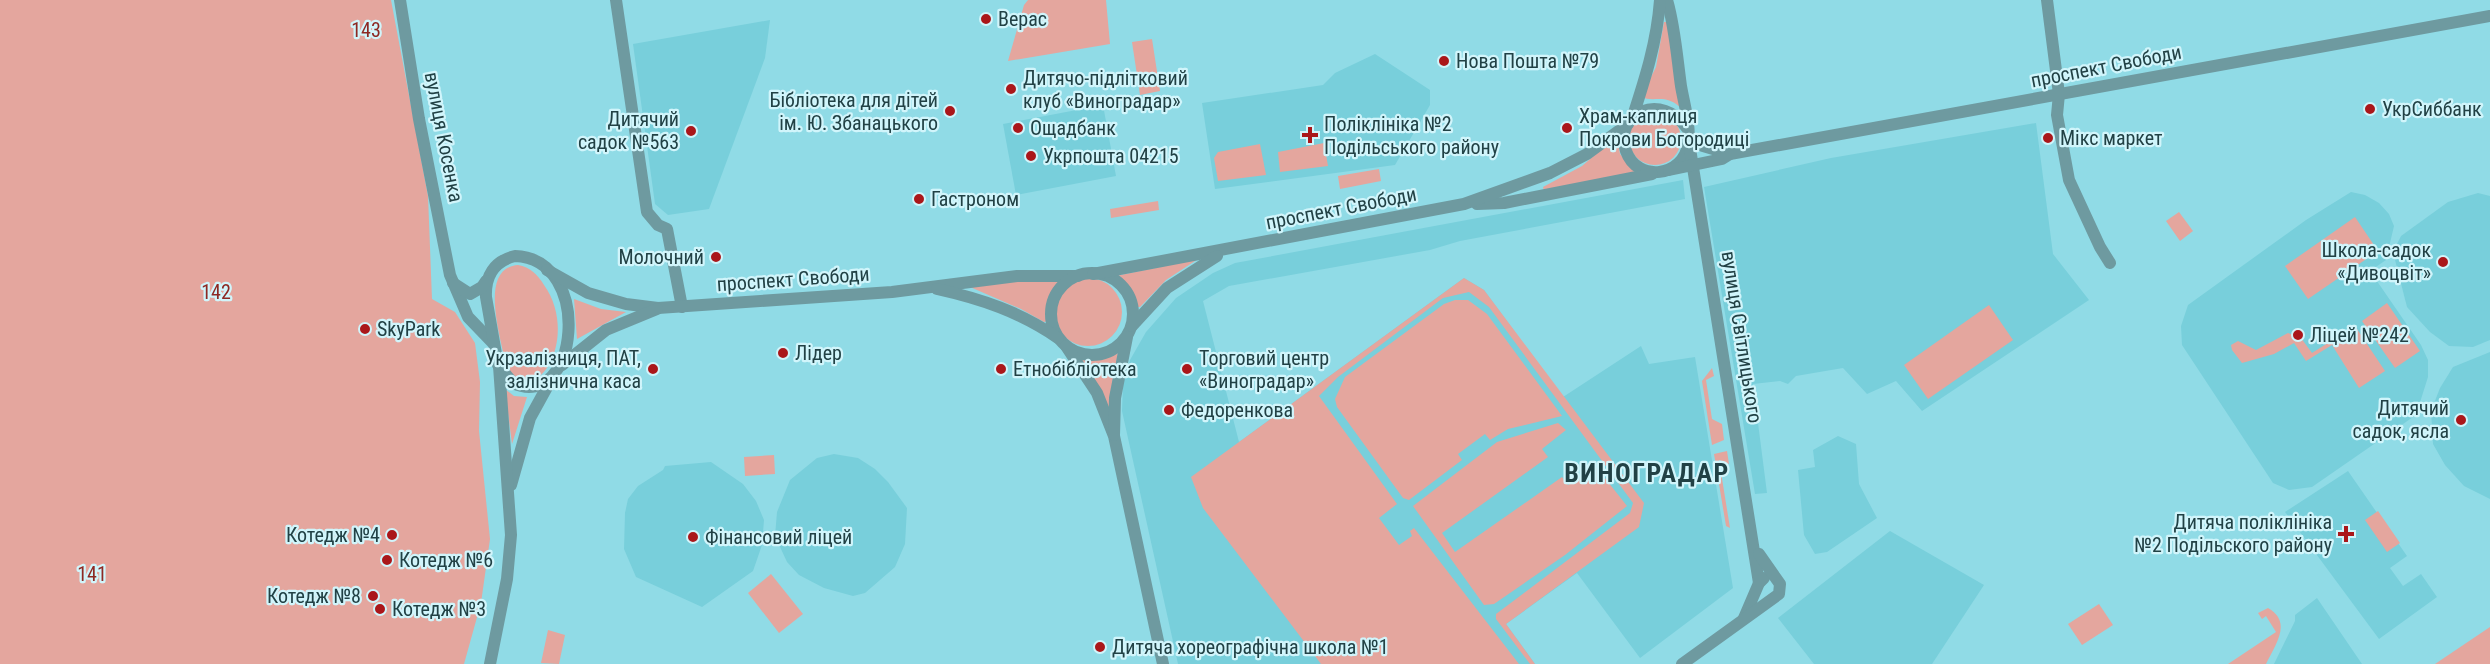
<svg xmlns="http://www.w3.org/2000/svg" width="2490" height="664" font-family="'Roboto Condensed',sans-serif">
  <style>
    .built { fill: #78cfdb }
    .green { fill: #e4a69e }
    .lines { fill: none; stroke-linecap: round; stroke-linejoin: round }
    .minor { stroke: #6e9aa0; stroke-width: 12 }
    .poi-dot { fill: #aa171a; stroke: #d1f5fb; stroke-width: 2 }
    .labels { text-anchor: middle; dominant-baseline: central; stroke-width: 4.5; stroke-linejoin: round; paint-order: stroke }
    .poi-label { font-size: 20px; fill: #214145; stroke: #d1f5fb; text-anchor: start }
    .park-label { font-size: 20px; fill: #8d2823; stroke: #d1f5fb }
    .street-label { font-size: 20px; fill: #214145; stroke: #d1f5fb }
    .district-label { font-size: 26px; font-weight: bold; letter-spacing: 1.5px; fill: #214145; stroke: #d1f5fb }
  </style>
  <rect width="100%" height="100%" fill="#90dbe6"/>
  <!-- built -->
  <g class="built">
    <polygon points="770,20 765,58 709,209 668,215 655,204 633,44"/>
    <polygon points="1375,54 1430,90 1430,105 1395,165 1215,189 1202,103 1323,85 1335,73"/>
    <polygon points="1103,105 1116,176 1016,195 1003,124"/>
    <polygon points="2036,123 2053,254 2089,300 1922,411 1896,381 1867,394 1843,368 1796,376 1788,384 1780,381 1753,384 1767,493 1755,494 1704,187 1831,158"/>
    <polygon points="1683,180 1685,199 1460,241 1430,250 1229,286 1203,301 1239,442 1464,278 1484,290 1563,397 1641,346 1649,364 1695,357 1733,588 1640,658 1577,573 1506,624 1535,664 1178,664 1122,411 1123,384 1130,360 1146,332 1176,298 1213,273 1235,263"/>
    <polygon points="2351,192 2365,195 2379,203 2389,214 2394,226 2386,260 2370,271 2421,345 2428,360 2428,377 2416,415 2312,487 2289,490 2273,483 2182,345 2181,326 2188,305 2306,220"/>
    <polygon points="2478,193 2490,196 2490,340 2473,347 2449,346 2430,332 2407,307 2393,252 2401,236 2448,202"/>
    <polygon points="2490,352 2490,499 2464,486 2445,465 2433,444 2431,411 2440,388 2453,367"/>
    <polygon points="1838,436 1856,444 1859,484 1877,518 1827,552 1815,554 1804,535 1798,470 1815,467 1813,450"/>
    <polygon points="834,454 858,458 875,469 888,482 907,508 905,544 895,567 865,593 853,596 824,588 799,575 787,562 775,536 777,512 790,480 817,458"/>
    <polygon points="711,462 743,484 756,501 764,520 762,545 753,571 702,607 636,577 624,549 625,513 628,499 638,486 663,470 665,466"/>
    <polygon points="2348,471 2407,556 2390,568 2403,586 2421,574 2437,597 2379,639 2285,512"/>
    <polygon points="1890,531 1984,585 1932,664 1814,664 1778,618"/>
    <polygon points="2317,598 2362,664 2274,664 2295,621 2295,615"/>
  </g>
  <!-- green -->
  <g class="green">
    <polygon points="0,0 391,0 428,196 432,299 455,312 475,343 480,382 479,431 490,539 481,603 464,664 0,664"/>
    <polygon points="1028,0 1106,0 1110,44 1008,61 1024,5"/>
    <path d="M1664 22H1668L1680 107C1664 93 1655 103 1641 97L1656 67Z"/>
    <polygon points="1152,39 1160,91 1140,95 1132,42"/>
    <circle cx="1655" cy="139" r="26"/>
    <polygon points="1617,136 1620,154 1635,172 1544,191 1543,187 1582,166"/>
    <polygon points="1324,143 1328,166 1280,172 1278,152"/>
    <polygon points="1260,144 1266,175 1218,181 1214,158 1218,152"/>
    <polygon points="1379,169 1381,181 1340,189 1338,176"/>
    <polygon points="1158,201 1159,210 1111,218 1110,209"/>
    <polygon points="2179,212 2193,231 2180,241 2166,221"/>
    <polygon points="2355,217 2378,251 2308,299 2285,266"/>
    <polygon points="1198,259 1166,280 1140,307 1137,307 1129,288 1116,276"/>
    <path d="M518 265C530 267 538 275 544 285 580 335 538 413 506 367 502 340 477 268 518 265Z"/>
    <polygon points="1464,278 1484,290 1644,503 1639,527 1506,624 1535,664 1530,664 1496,619 1496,614 1630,513 1633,503 1489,307 1469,292 1443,298 1338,377 1319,396 1397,504 1379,518 1399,545 1412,536 1410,531 1414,528 1519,664 1321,664 1203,508 1191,477"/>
    <circle cx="1088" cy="312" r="34"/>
    <polygon points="1063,280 1050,297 1048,321 1044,322 1021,309 970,287 970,283"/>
    <polygon points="574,299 601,309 626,312 577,339"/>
    <polygon points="1455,300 1468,300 1487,314 1562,416 1508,429 1490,440 1485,434 1458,454 1462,460 1409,500 1403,498 1337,407 1335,399 1345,377 1444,304"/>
    <polygon points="2387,303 2420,351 2395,368 2362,321"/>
    <polygon points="1989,305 2013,340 1928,399 1904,365"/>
    <polygon points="2355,326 2385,371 2359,388 2332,345 2306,361 2294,343 2274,354 2242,363 2232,350 2231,345 2238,341 2256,350 2288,333 2301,338 2312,353"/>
    <path d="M1118 353 1112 384 1111 409 1107 410 1078 356C1093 362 1103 360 1118 353Z"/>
    <polygon points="1712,368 1714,376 1706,380 1712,419 1722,424 1724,440 1712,445 1702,381"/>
    <polygon points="505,389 514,396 527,397 512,444"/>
    <polygon points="1558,423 1566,430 1542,449 1548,457 1442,533 1455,552 1562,477 1568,485 1589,470 1597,468 1627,506 1565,555 1494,604 1484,605 1413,506 1497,442"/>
    <polygon points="1727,451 1729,464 1719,460 1730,528 1726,526 1714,454"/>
    <polygon points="774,455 775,474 745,476 744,457"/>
    <polygon points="2378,511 2400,543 2387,552 2365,520"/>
    <polygon points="771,574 803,614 779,633 748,593"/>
    <polygon points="2099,604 2113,625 2082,645 2068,624"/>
    <path d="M2268 608C2293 622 2275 645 2266 664H2228L2276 632 2266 616 2262 619 2258 613Z"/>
    <polygon points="2490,627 2490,664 2435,664"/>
    <polygon points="548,630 565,635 559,664 541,663"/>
  </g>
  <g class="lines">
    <!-- minor -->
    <g class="minor">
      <polyline points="400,0 419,119 450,275 468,317 494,344"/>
      <polyline points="616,0 647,212 658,225 667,229 682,307"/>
      <path d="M1667 0C1675 27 1677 58 1681 86 1684 104 1691 126 1688 144 1684 177 1637 183 1626 151 1613 112 1662 92 1687 128"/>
      <polyline points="2047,0 2059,94 2057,115 2069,180 2100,247 2110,263"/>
      <path d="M1632 119C1645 79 1657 42 1660 0"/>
      <polyline points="1688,136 1759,583"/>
      <polyline points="1688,136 1703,146 1730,154"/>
      <polyline points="1669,170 1722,159 1730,154 2490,16"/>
      <polyline points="1477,204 1504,203 1652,174"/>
      <path d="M515 256C595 259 578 413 513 383L498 365 486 297C485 276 494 261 515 256Z"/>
      <polyline points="547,270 588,293 626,304 658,308 892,292 1017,276 1078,276"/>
      <circle cx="1092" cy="314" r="41"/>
      <polyline points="1093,274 1464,204 1550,173 1587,154 1628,124"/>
      <polyline points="453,283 470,294 482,287 486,281"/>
      <path d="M937 289C982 299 1020 312 1058 338"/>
      <polyline points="1132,326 1167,288 1217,256"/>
      <polyline points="1066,346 1097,393 1114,436 1163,664"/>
      <polyline points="562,365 606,330 657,309"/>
      <polyline points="1114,435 1115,398 1127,337"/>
      <polyline points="511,485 530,418 552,378"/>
      <polyline points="1744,618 1759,583 1764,578"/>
      <polyline points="490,664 507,579 511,535 499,366"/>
      <polyline points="1682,664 1779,594 1780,584 1759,554"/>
    </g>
  </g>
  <!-- markers -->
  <g class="poi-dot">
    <circle cx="986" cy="19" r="6"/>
    <circle cx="1444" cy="61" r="6"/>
    <circle cx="1011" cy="89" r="6"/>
    <circle cx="2370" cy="109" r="6"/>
    <circle cx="950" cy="111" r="6"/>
    <circle cx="1018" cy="128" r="6"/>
    <circle cx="1567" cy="128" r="6"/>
    <circle cx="691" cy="131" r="6"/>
    <path d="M1307 126h6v6h6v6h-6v6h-6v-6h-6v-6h6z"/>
    <circle cx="2048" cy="138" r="6"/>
    <circle cx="1031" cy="156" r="6"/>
    <circle cx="919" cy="199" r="6"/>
    <circle cx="716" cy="257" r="6"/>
    <circle cx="2443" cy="262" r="6"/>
    <circle cx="365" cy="329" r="6"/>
    <circle cx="2298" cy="335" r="6"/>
    <circle cx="783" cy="353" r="6"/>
    <circle cx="653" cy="369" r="6"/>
    <circle cx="1001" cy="369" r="6"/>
    <circle cx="1187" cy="369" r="6"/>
    <circle cx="1169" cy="410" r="6"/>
    <circle cx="2461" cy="420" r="6"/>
    <path d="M2343 525h6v6h6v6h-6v6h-6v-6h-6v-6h6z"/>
    <circle cx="392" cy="535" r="6"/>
    <circle cx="693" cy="537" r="6"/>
    <circle cx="387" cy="560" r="6"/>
    <circle cx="373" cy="596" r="6"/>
    <circle cx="380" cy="609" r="6"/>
    <circle cx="1100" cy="647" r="6"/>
  </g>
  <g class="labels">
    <!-- poi labels -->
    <g class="poi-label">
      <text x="998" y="19">Верас</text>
      <text x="1456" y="61">Нова Пошта №79</text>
      <text x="1023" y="78">Дитячо-підлітковий<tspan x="1023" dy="23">клуб «Виноградар»</tspan></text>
      <text x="938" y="100" text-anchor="end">Бібліотека для дітей<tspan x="938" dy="23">ім. Ю. Збанацького</tspan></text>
      <text x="2382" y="109">УкрСиббанк</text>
      <text x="1579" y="116">Храм-каплиця<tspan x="1579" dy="23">Покрови Богородиці</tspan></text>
      <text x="679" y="119" text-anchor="end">Дитячий<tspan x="679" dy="23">садок №563</tspan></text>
      <text x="1324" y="124">Поліклініка №2<tspan x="1324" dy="23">Подільського району</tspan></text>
      <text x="1030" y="128">Ощадбанк</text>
      <text x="2060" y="138">Мікс маркет</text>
      <text x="1043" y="156">Укрпошта 04215</text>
      <text x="931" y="199">Гастроном</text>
      <text x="2431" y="250" text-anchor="end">Школа-садок<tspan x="2431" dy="23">«Дивоцвіт»</tspan></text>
      <text x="704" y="257" text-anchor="end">Молочний</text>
      <text x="377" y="329">SkyPark</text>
      <text x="2310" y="335">Ліцей №242</text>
      <text x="795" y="353">Лідер</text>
      <text x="641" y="358" text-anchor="end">Укрзалізниця, ПАТ,<tspan x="641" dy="23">залізнична каса</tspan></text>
      <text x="1199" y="358">Торговий центр<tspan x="1199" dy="23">«Виноградар»</tspan></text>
      <text x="1013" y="369">Етнобібліотека</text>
      <text x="2449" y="408" text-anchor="end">Дитячий<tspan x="2449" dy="23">садок, ясла</tspan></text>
      <text x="1181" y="410">Федоренкова</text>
      <text x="2332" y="522" text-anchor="end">Дитяча поліклініка<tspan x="2332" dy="23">№2 Подільского району</tspan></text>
      <text x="380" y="535" text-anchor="end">Котедж №4</text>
      <text x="705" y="537">Фінансовий ліцей</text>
      <text x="399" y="560">Котедж №6</text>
      <text x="361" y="596" text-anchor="end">Котедж №8</text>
      <text x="392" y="609">Котедж №3</text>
      <text x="1112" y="647">Дитяча хореографічна школа №1</text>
    </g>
    <!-- park labels -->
    <g class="park-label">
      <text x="366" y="30">143</text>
      <text x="216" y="292">142</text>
      <text x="92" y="574">141</text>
    </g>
    <!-- street labels -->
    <g class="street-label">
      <text transform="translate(2106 66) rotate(-11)">проспект Свободи</text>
      <text transform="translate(444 137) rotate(79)">вулиця Косенка</text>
      <text transform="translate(1341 208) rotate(-11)">проспект Свободи</text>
      <text transform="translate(793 279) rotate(-4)">проспект Свободи</text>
      <text transform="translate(1742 337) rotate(81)">вулиця Світлицького</text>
    </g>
    <!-- district labels -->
    <g class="district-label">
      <text x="1647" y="473">ВИНОГРАДАР</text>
    </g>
  </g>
</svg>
